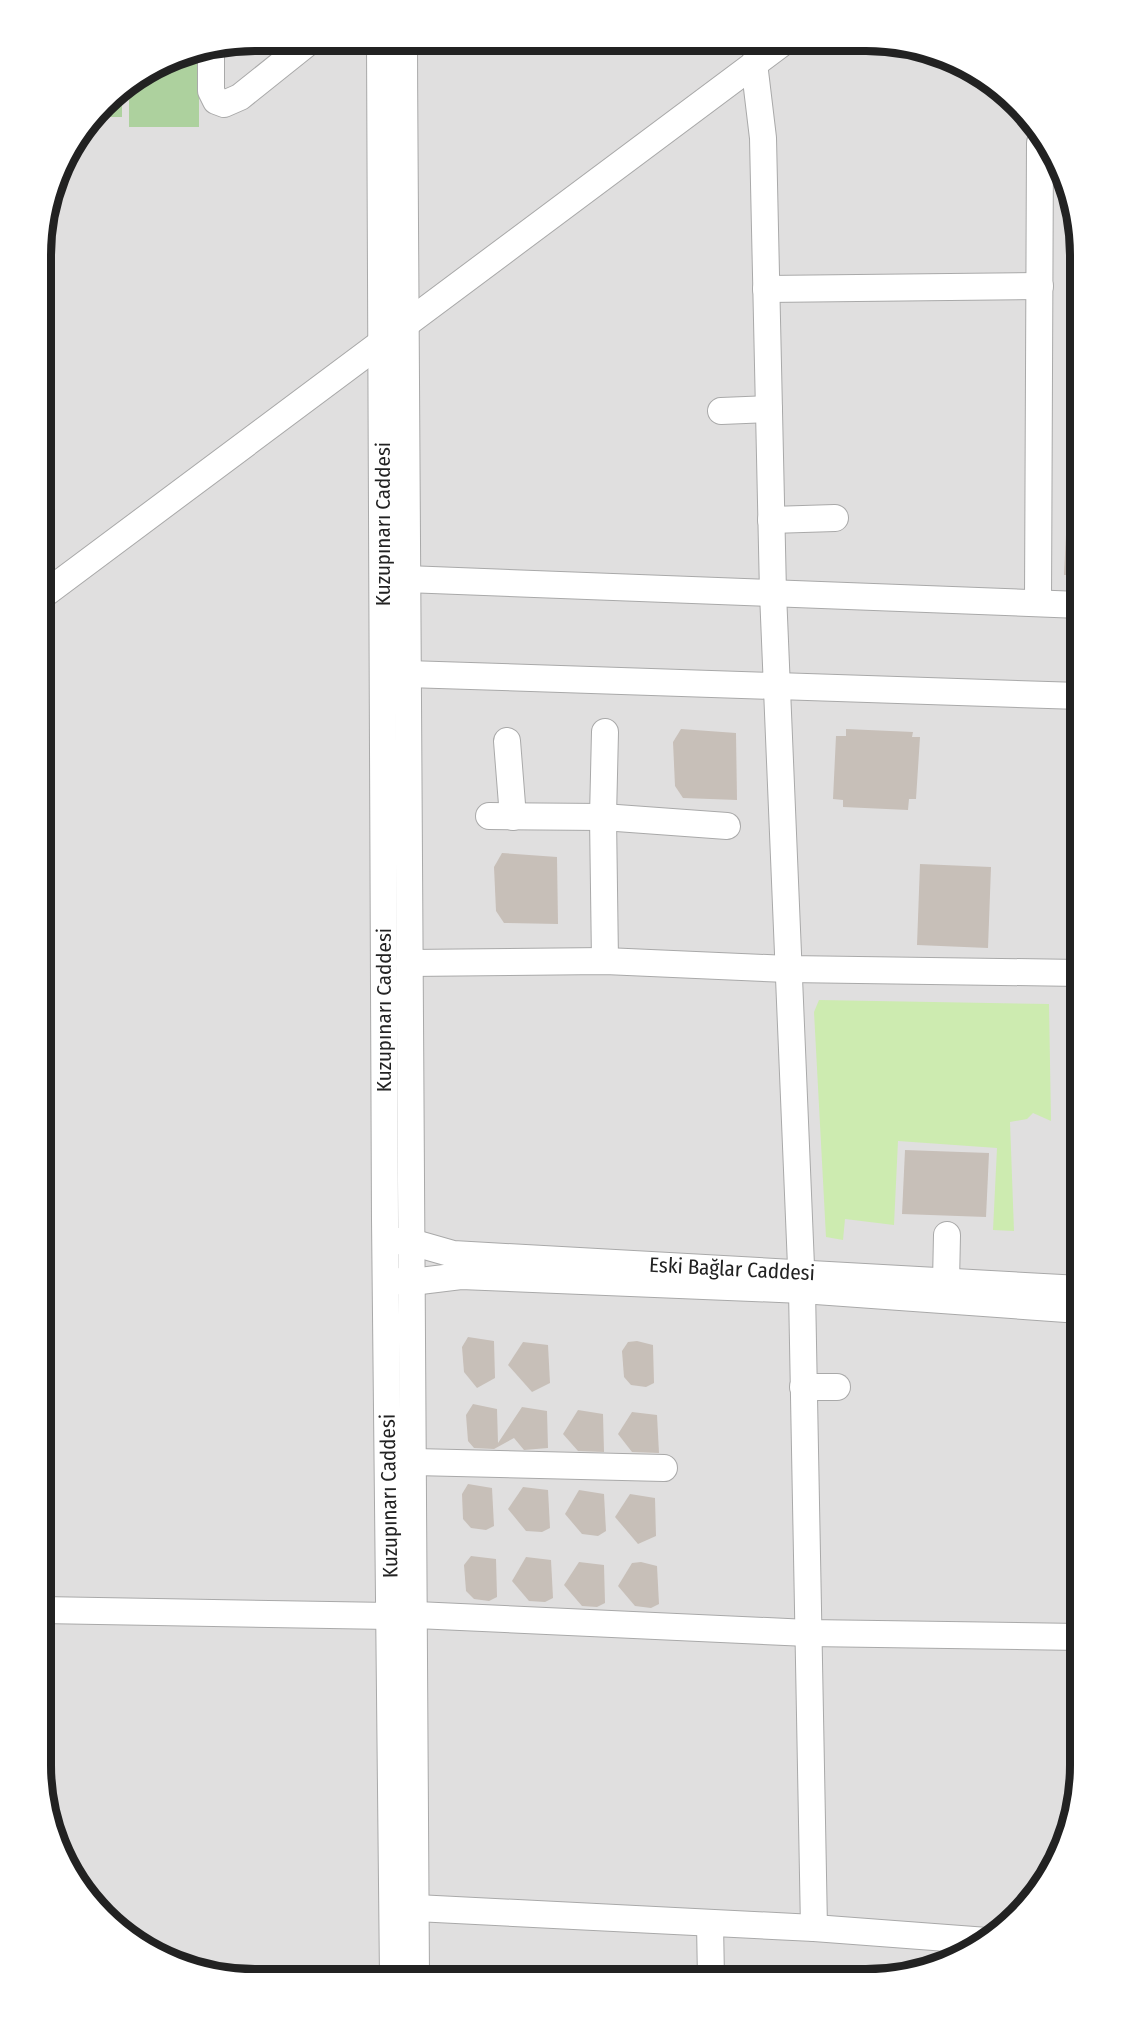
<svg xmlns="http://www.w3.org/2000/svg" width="1121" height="2020" font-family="'Fira Sans Condensed',sans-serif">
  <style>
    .residential { fill: #e0dfdf }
    .grass { fill: #cdebb0 }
    .forest { fill: #add19e }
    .building { fill: #c7bfb8 }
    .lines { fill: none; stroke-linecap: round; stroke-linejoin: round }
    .minor-casing { stroke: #a9a9a9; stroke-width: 28 }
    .minor { stroke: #fff; stroke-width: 26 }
    .labels { text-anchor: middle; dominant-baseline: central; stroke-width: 4.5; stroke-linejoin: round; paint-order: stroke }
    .street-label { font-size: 21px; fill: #222; stroke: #fff }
    .rim { fill: none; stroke: #222; stroke-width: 8 }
  </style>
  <rect width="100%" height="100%" fill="#f2efe9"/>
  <!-- residential -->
  <polygon class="residential" points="255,41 908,45 1007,93 1069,186 1080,255 1080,1780 1064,1847 1036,1896 996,1935 935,1968 866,1979 226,1978 124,1935 77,1885 52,1834 41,1765 42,227 63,160 113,94 173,57"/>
  <!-- grass -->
  <polygon class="grass" points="819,1000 1049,1004 1051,1121 1033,1113 1027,1119 1010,1122 1014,1231 993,1230 997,1148 898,1141 894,1225 845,1219 843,1240 826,1237 814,1012"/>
  <!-- forest -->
  <g class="forest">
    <polygon points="199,52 199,127 129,127 129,84 173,57"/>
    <polygon points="122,88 122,117 96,117 113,94"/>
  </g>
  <!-- building -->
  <g class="building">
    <polygon points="1069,475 1080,476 1080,575 1064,575"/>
    <polygon points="681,729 736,733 737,800 683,798 675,786 673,742"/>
    <polygon points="846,729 913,732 912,737 920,737 916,799 909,799 908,810 843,807 843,800 833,799 836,736 846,736"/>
    <polygon points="502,853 557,857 558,924 504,923 496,911 494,867"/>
    <polygon points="920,864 991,867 988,948 917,945"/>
    <polygon points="905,1150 989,1153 986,1217 902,1214"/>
    <polygon points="468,1337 494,1341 495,1378 477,1388 464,1372 462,1347"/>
    <polygon points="637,1341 653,1345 654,1383 646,1387 631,1385 624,1377 622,1351 628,1342"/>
    <polygon points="523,1342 548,1345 550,1383 532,1392 508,1365"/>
    <polygon points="473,1404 497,1409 498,1443 522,1407 547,1411 548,1448 524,1450 514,1438 494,1449 474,1448 468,1441 466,1415"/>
    <polygon points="578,1410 603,1414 604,1452 578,1451 563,1434"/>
    <polygon points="632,1412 657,1415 659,1453 632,1452 618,1434"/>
    <polygon points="468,1484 492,1488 494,1526 486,1530 471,1528 463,1519 462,1494"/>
    <polygon points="523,1487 548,1490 550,1528 542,1532 526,1531 508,1509"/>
    <polygon points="579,1490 604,1494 606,1531 598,1536 582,1534 565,1514"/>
    <polygon points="630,1494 655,1498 656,1536 638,1544 615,1517"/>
    <polygon points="471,1556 496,1559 497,1597 489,1601 474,1599 466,1591 464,1565"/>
    <polygon points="526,1557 551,1560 553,1598 545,1602 529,1601 512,1581"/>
    <polygon points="579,1562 604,1565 605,1603 597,1607 582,1606 564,1585"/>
    <polygon points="641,1562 657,1566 659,1604 651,1608 635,1606 618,1586 632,1563"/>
  </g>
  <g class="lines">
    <defs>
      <g id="minor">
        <polyline points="380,41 385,1220 393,1978"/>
        <path d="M404 41C406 687 415 1333 416 1978"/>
        <polyline points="211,49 211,91 216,101 224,104 240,97 310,41"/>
        <polyline points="754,63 763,138 773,593 802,1290 814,1928"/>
        <polyline points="766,289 1040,286"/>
        <polyline points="721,411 769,409"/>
        <polyline points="771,520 835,518"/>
        <polyline points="406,579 1080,605"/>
        <polyline points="42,596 781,44"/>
        <polyline points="1038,603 1040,143"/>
        <polyline points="407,674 1080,696"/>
        <polyline points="507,741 513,817"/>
        <polyline points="489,816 603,817 727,826"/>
        <polyline points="605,961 603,817 605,732"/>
        <polyline points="409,963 605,961 788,969 1080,973"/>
        <polyline points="397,1241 411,1242 453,1254 1080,1289"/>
        <polyline points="395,1281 412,1282 461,1276 802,1290 1080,1310"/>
        <polyline points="946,1282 947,1235"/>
        <polyline points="803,1387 837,1387"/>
        <polyline points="414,1462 664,1468"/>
        <polyline points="41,1610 390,1616"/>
        <polyline points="416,1615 808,1633 1080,1637"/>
        <polyline points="416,1908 814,1928 987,1941"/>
        <polyline points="710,1924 711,1979"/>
      </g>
    </defs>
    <!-- minor casing -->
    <use href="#minor" class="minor-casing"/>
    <!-- minor -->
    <use href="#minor" class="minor"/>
  </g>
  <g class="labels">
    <!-- street labels -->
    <g class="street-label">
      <text transform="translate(383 524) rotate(-90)">Kuzupınarı Caddesi</text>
      <text transform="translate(384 1010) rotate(-90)">Kuzupınarı Caddesi</text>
      <text transform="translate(732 1269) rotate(3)">Eski Bağlar Caddesi</text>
      <text transform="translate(389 1496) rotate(-91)">Kuzupınarı Caddesi</text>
    </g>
  </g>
  <!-- crop -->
  <path d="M0 0H1121V2020H0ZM255 51H866A204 204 0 0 1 1070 255V1765A204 204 0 0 1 866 1969H255A204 204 0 0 1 51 1765V255A204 204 0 0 1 255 51Z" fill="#fff" fill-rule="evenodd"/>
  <path class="rim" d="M255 51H866A204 204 0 0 1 1070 255V1765A204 204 0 0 1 866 1969H255A204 204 0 0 1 51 1765V255A204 204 0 0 1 255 51Z"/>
</svg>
